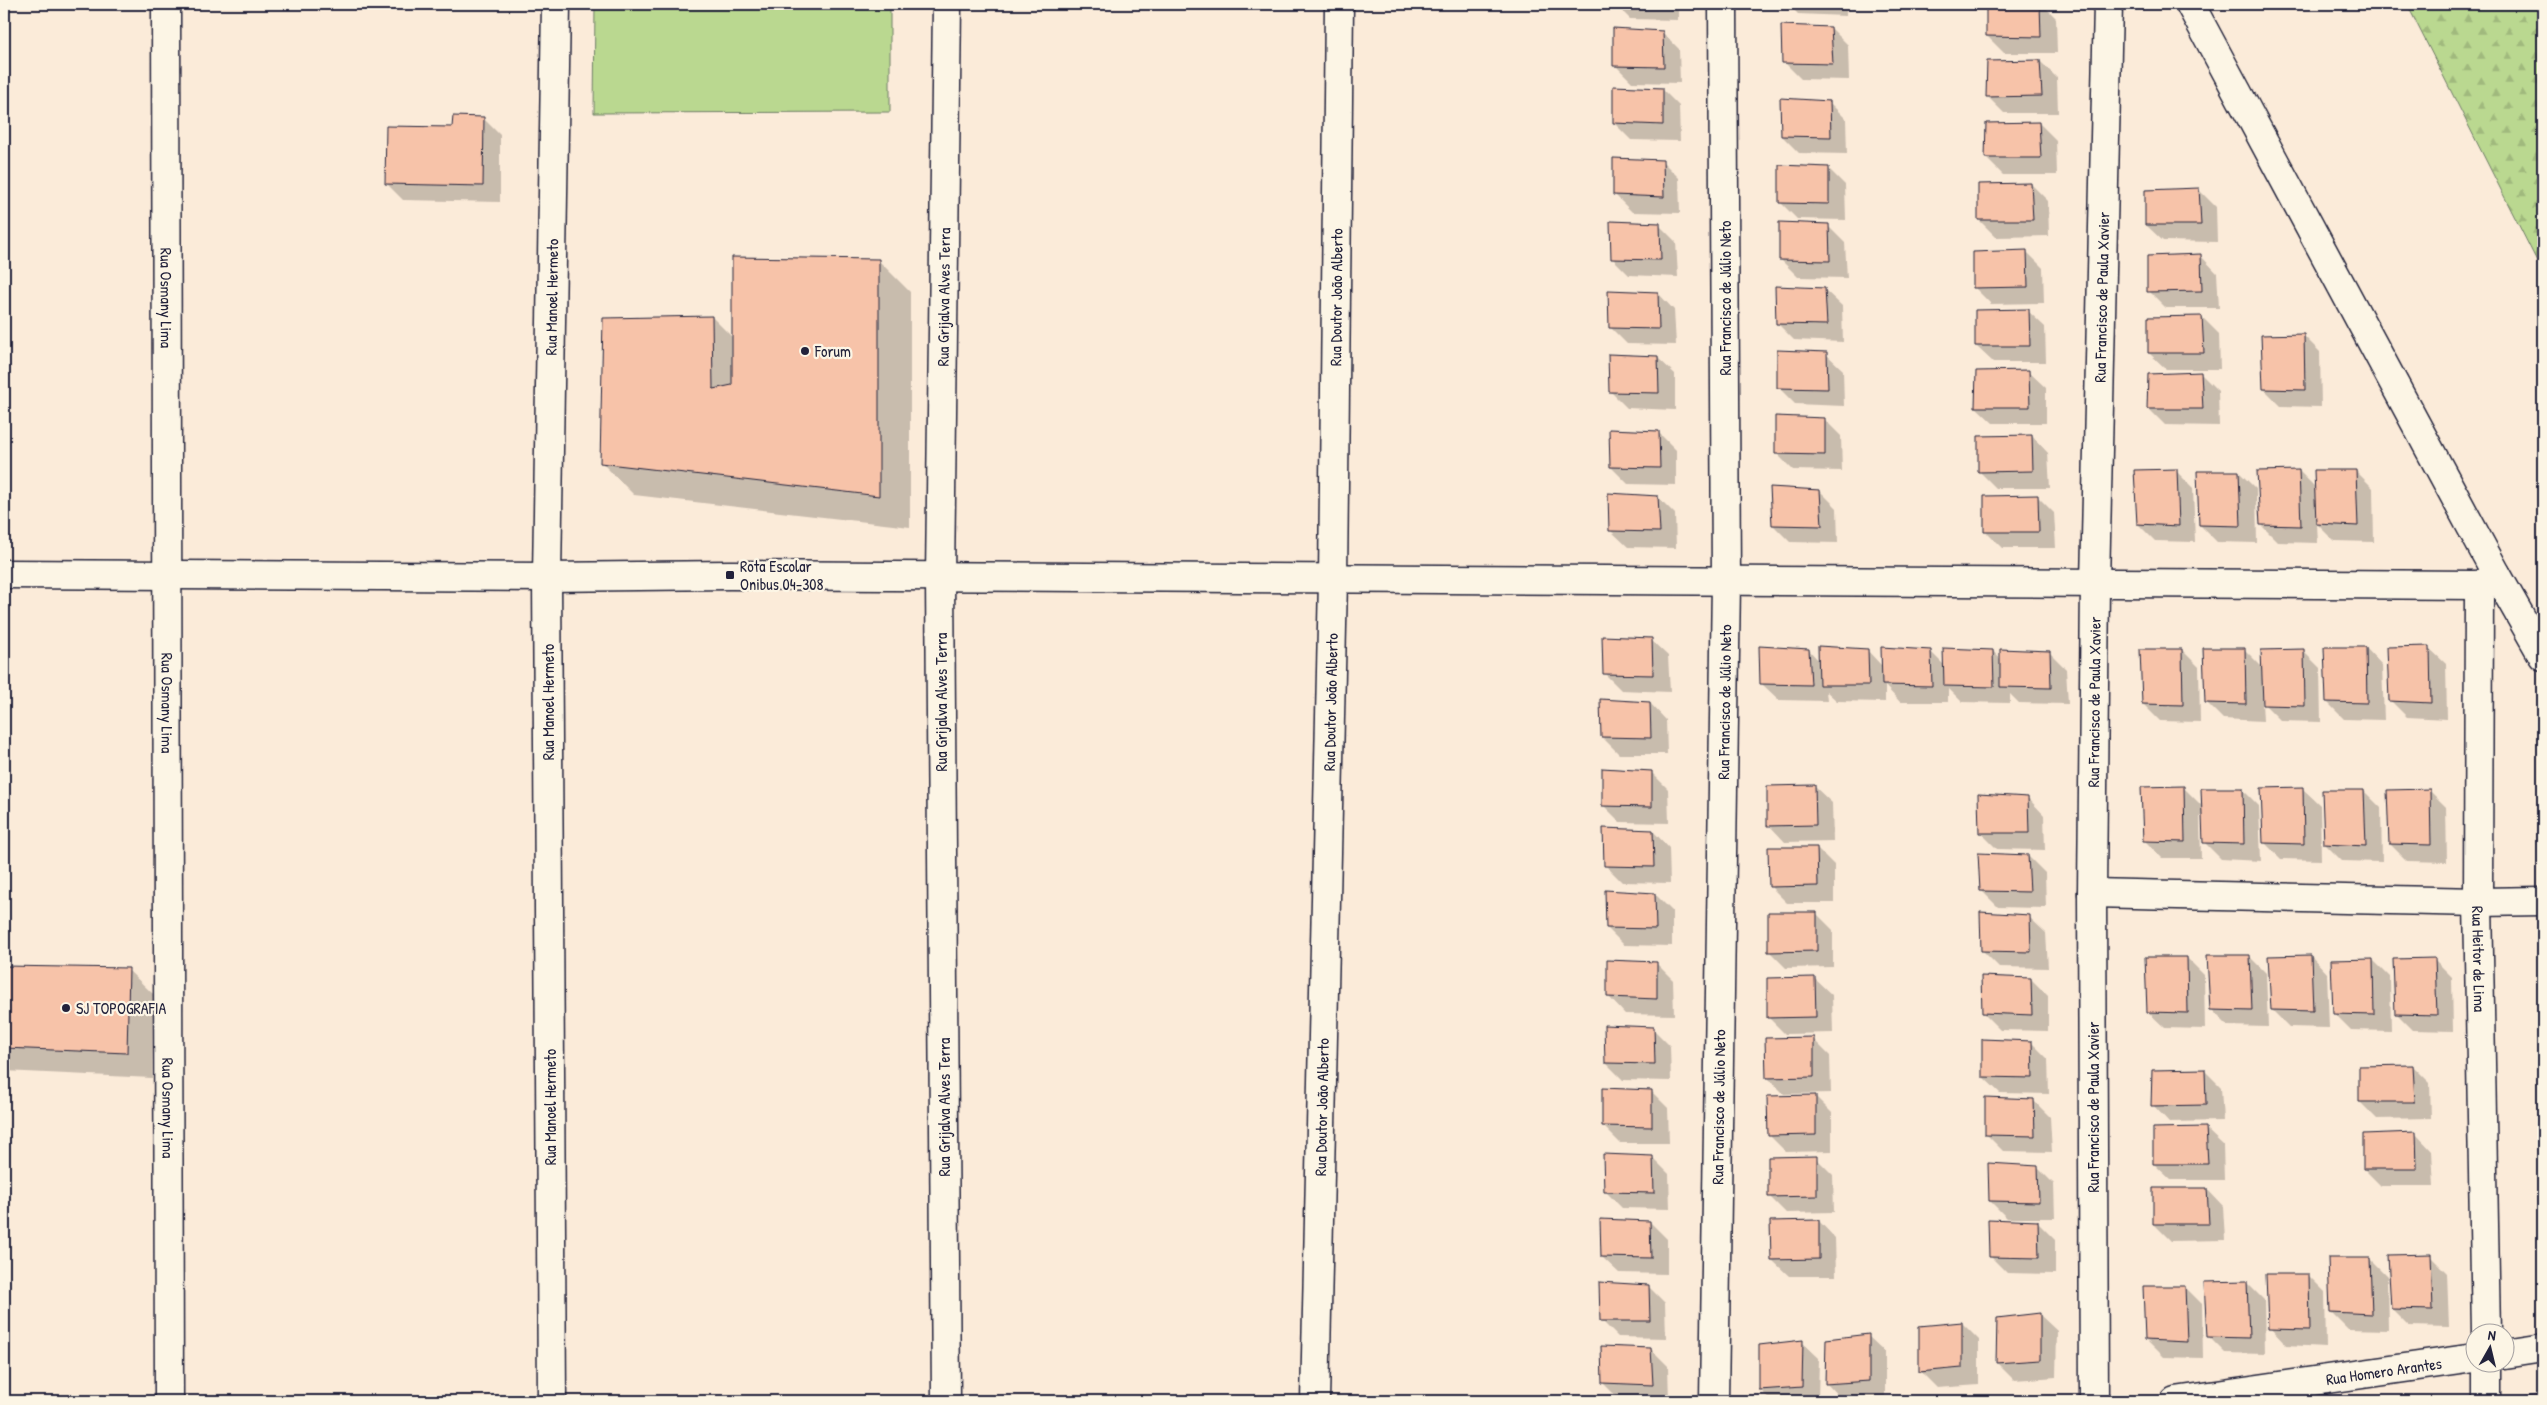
<svg xmlns="http://www.w3.org/2000/svg" width="2547" height="1405" font-family="'Patrick Hand',sans-serif">
  <style>
    .grass { fill: #bad890; stroke: #6e7d66 }
    .forest { fill: url(#forest-firs); stroke: #6e7d66 }
    .shadow { fill: #0003 }
    .building { fill: #f7c3a9; stroke: #22223b }
    .lines { fill: none; stroke-linecap: round; stroke-linejoin: round }
    .minor-casing { stroke: #22223b; stroke-width: 31 }
    .minor { stroke: #fcf5e5; stroke-width: 28 }
    .poi-dot { fill: #22223b; stroke: #fcf5e5; stroke-width: 2 }
    .labels { text-anchor: middle; dominant-baseline: central; stroke-width: 4.5; stroke-linejoin: round; paint-order: stroke }
    .street-label { font-size: 16px; fill: #22223b; stroke: #fcf5e5 }
    .poi-label { font-size: 16px; fill: #22223b; stroke: #fcf5e5; text-anchor: start }
  </style>
  <defs>
    <pattern id="forest-firs" width="22" height="20" patternUnits="userSpaceOnUse" patternTransform="scale(1.25)"><rect width="22" height="20" fill="#bad890"/><path d="M5 1l3.5 6h-7zM16 11l3.5 6h-7z" fill="#a0b97d"/></pattern>
  </defs>
  <rect width="100%" height="100%" fill="#fbebd9"/>
  <filter id="ink" filterUnits="userSpaceOnUse"><feTurbulence type="fractalNoise" baseFrequency=".02" numOctaves="2"/><feDisplacementMap in="SourceGraphic" scale="10" xChannelSelector="R" yChannelSelector="G"/><feConvolveMatrix kernelMatrix="1 2 1 2 8 2 1 2 1" color-interpolation-filters="sRGB"/></filter>
  <g filter="url(#ink)">
    <!-- grass -->
    <polygon class="grass" points="595,4 890,4 890,112 594,113"/>
    <!-- forest -->
    <polygon class="forest" points="2406,4 2543,4 2543,273 2410,10"/>
    <!-- shadow -->
    <g class="shadow">
      <polygon points="1615,4 1678,4 1678,20 1630,19"/>
      <polygon points="1788,4 1846,4 1846,16 1798,14"/>
      <polygon points="1988,4 2042,4 2056,18 2057,53 2004,53 1987,36"/>
      <polygon points="1831,28 1848,45 1849,80 1801,79 1784,62"/>
      <polygon points="1662,32 1679,49 1680,83 1632,82 1615,65"/>
      <polygon points="2040,61 2057,78 2058,113 2004,113 1987,96"/>
      <polygon points="1662,89 1679,106 1680,141 1631,140 1614,123"/>
      <polygon points="1829,102 1846,119 1847,154 1799,153 1782,136"/>
      <polygon points="483,118 500,135 500,202 403,200 386,183"/>
      <polygon points="2039,123 2056,140 2057,175 2003,175 1986,158"/>
      <polygon points="1662,161 1679,178 1680,213 1632,212 1615,195"/>
      <polygon points="1828,168 1845,185 1846,220 1797,219 1780,202"/>
      <polygon points="2031,184 2048,201 2049,236 1996,237 1979,220"/>
      <polygon points="2199,190 2216,207 2217,242 2163,241 2146,225"/>
      <polygon points="1659,225 1676,242 1678,277 1629,275 1612,258"/>
      <polygon points="1828,226 1845,243 1847,278 1798,277 1781,260"/>
      <polygon points="2026,251 2043,268 2044,303 1991,304 1974,287"/>
      <polygon points="2201,256 2217,273 2219,308 2166,308 2149,291"/>
      <polygon points="878,260 910,292 910,527 634,495 602,463 712,317 733,338"/>
      <polygon points="1825,290 1842,306 1843,342 1794,340 1777,323"/>
      <polygon points="1658,293 1674,310 1676,345 1627,344 1610,327"/>
      <polygon points="2028,311 2045,327 2046,362 1993,362 1976,346"/>
      <polygon points="2202,317 2219,334 2220,369 2166,369 2149,353"/>
      <polygon points="2303,335 2320,352 2321,407 2281,406 2264,389"/>
      <polygon points="1826,354 1843,370 1844,406 1795,404 1778,387"/>
      <polygon points="1658,358 1675,374 1675,410 1627,408 1610,391"/>
      <polygon points="2029,372 2046,388 2046,423 1993,423 1976,407"/>
      <polygon points="2201,374 2218,391 2219,426 2165,425 2149,409"/>
      <polygon points="1824,419 1841,436 1842,471 1793,470 1776,453"/>
      <polygon points="1659,433 1676,450 1676,485 1628,484 1611,467"/>
      <polygon points="2032,436 2048,453 2050,488 1996,488 1980,472"/>
      <polygon points="2176,471 2193,488 2195,542 2155,541 2138,524"/>
      <polygon points="2299,471 2316,488 2356,471 2373,488 2374,542 2334,541 2317,524 2318,543 2278,542 2261,525"/>
      <polygon points="2239,472 2256,489 2257,543 2217,542 2200,525"/>
      <polygon points="1820,491 1837,508 1838,543 1790,542 1773,525"/>
      <polygon points="2037,496 2054,513 2056,548 2002,548 1985,531"/>
      <polygon points="1658,497 1675,514 1676,548 1628,547 1611,531"/>
      <polygon points="1651,640 1668,656 1670,692 1621,690 1604,673"/>
      <polygon points="2366,648 2382,665 2384,720 2344,719 2327,702"/>
      <polygon points="2429,648 2446,664 2447,719 2407,717 2390,700"/>
      <polygon points="2244,649 2263,668 2303,651 2320,668 2321,722 2281,721 2262,702 2263,721 2223,719 2206,702"/>
      <polygon points="1809,650 1819,661 1867,650 1882,666 1930,651 1945,666 1993,651 2001,660 2049,652 2066,669 2068,704 2019,703 2010,694 2010,703 1962,702 1948,688 1948,702 1900,702 1885,686 1885,702 1837,701 1826,691 1827,701 1779,700 1762,684"/>
      <polygon points="2182,650 2199,667 2200,722 2160,721 2143,704"/>
      <polygon points="1650,703 1666,720 1667,754 1619,754 1602,737"/>
      <polygon points="1651,772 1668,789 1669,823 1620,822 1603,805"/>
      <polygon points="1815,787 1832,803 1833,841 1785,842 1769,825"/>
      <polygon points="2183,787 2202,806 2242,789 2259,806 2261,861 2221,859 2204,842 2203,816 2200,816 2201,858 2162,858 2145,841"/>
      <polygon points="2303,789 2320,805 2321,860 2281,859 2264,842"/>
      <polygon points="2429,790 2446,807 2447,862 2407,861 2390,844"/>
      <polygon points="2364,791 2381,808 2382,862 2342,861 2325,844"/>
      <polygon points="2028,798 2044,815 2045,850 1997,849 1980,832"/>
      <polygon points="1653,831 1669,848 1670,883 1622,882 1605,865"/>
      <polygon points="1817,848 1834,865 1834,903 1787,903 1770,886"/>
      <polygon points="2028,856 2045,873 2046,908 1998,907 1981,890"/>
      <polygon points="1655,894 1672,911 1672,946 1624,945 1607,928"/>
      <polygon points="1816,913 1833,930 1833,967 1786,968 1769,951"/>
      <polygon points="2029,917 2046,933 2048,968 1999,967 1982,950"/>
      <polygon points="2249,956 2266,973 2268,1027 2228,1026 2211,1009"/>
      <polygon points="2311,956 2327,973 2329,1028 2289,1027 2272,1010"/>
      <polygon points="2187,958 2204,975 2205,1029 2165,1028 2148,1012"/>
      <polygon points="2373,960 2390,977 2391,1031 2351,1030 2334,1013"/>
      <polygon points="2435,960 2452,977 2453,1031 2413,1030 2396,1013"/>
      <polygon points="1656,963 1673,980 1674,1015 1625,1014 1609,997"/>
      <polygon points="4,967 128,970 153,994 152,1078 4,1071"/>
      <polygon points="1815,979 1832,995 1833,1033 1785,1034 1768,1017"/>
      <polygon points="2031,979 2048,996 2048,1031 2000,1030 1983,1013"/>
      <polygon points="1653,1029 1670,1046 1671,1081 1623,1080 1606,1063"/>
      <polygon points="1813,1039 1830,1056 1831,1093 1784,1094 1767,1077"/>
      <polygon points="2031,1042 2048,1059 2049,1094 2000,1093 1983,1077"/>
      <polygon points="2413,1066 2430,1083 2431,1118 2377,1119 2360,1102"/>
      <polygon points="2204,1070 2221,1087 2223,1121 2169,1122 2153,1105"/>
      <polygon points="1651,1091 1668,1108 1669,1143 1620,1143 1603,1126"/>
      <polygon points="1815,1096 1832,1113 1832,1151 1786,1152 1769,1135"/>
      <polygon points="2033,1100 2050,1117 2052,1152 2003,1151 1986,1134"/>
      <polygon points="2206,1129 2223,1145 2224,1180 2171,1180 2154,1164"/>
      <polygon points="2416,1134 2432,1151 2434,1186 2381,1186 2364,1169"/>
      <polygon points="1652,1157 1669,1174 1670,1209 1622,1208 1605,1191"/>
      <polygon points="1816,1158 1833,1175 1834,1212 1786,1213 1769,1196"/>
      <polygon points="2037,1167 2054,1184 2055,1218 2007,1218 1990,1201"/>
      <polygon points="2207,1189 2223,1206 2225,1240 2171,1241 2154,1224"/>
      <polygon points="1819,1221 1835,1238 1836,1276 1789,1276 1772,1260"/>
      <polygon points="1650,1222 1667,1239 1667,1274 1619,1273 1602,1257"/>
      <polygon points="2038,1223 2055,1240 2055,1274 2007,1273 1990,1256"/>
      <polygon points="2430,1256 2447,1273 2449,1327 2409,1326 2392,1309"/>
      <polygon points="2370,1259 2387,1276 2388,1330 2348,1329 2331,1312"/>
      <polygon points="2308,1275 2325,1292 2326,1347 2286,1345 2270,1328"/>
      <polygon points="2247,1283 2264,1300 2265,1354 2225,1353 2208,1336"/>
      <polygon points="1648,1286 1665,1303 1666,1338 1618,1337 1601,1320"/>
      <polygon points="2185,1287 2202,1304 2203,1358 2163,1357 2146,1340"/>
      <polygon points="2040,1315 2057,1331 2056,1377 2014,1380 1997,1363"/>
      <polygon points="1962,1323 1979,1340 1979,1385 1937,1388 1920,1371"/>
      <polygon points="1868,1336 1885,1352 1885,1397 1843,1401 1827,1384"/>
      <polygon points="1802,1342 1819,1358 1818,1401 1772,1401 1760,1390"/>
      <polygon points="1651,1349 1668,1366 1669,1401 1620,1400 1603,1383"/>
    </g>
    <!-- building -->
    <g class="building">
      <polygon points="1986,4 2040,4 2041,37 1986,36"/>
      <polygon points="1781,25 1831,27 1833,64 1782,63"/>
      <polygon points="1613,28 1663,31 1664,67 1613,66"/>
      <polygon points="2040,60 2042,96 1986,97 1987,61"/>
      <polygon points="1613,86 1663,88 1663,125 1613,123"/>
      <polygon points="1780,98 1830,101 1831,137 1781,136"/>
      <polygon points="453,116 484,117 483,186 385,184 386,126 452,127"/>
      <polygon points="2039,122 2041,158 1985,158 1986,123"/>
      <polygon points="1613,158 1663,160 1664,197 1613,195"/>
      <polygon points="1779,165 1829,167 1829,204 1779,203"/>
      <polygon points="2031,183 2033,220 1978,220 1978,184"/>
      <polygon points="2199,188 2201,225 2145,225 2145,190"/>
      <polygon points="1610,221 1660,223 1661,260 1611,259"/>
      <polygon points="1779,222 1829,224 1830,261 1779,260"/>
      <polygon points="2027,250 2028,287 1973,288 1973,252"/>
      <polygon points="2201,254 2202,291 2147,292 2147,256"/>
      <polygon points="732,257 879,259 879,496 600,463 603,318 712,316 713,389 732,385"/>
      <polygon points="1775,286 1825,288 1827,325 1776,324"/>
      <polygon points="1608,290 1658,292 1659,329 1609,328"/>
      <polygon points="2029,309 2030,346 1975,346 1975,310"/>
      <polygon points="2202,316 2204,353 2148,353 2148,317"/>
      <polygon points="2304,334 2305,390 2263,389 2261,335"/>
      <polygon points="1777,350 1827,352 1828,389 1777,388"/>
      <polygon points="1608,354 1658,356 1659,393 1609,392"/>
      <polygon points="2029,370 2030,407 1975,407 1976,371"/>
      <polygon points="2201,372 2203,409 2147,409 2148,374"/>
      <polygon points="1775,416 1825,418 1825,455 1775,454"/>
      <polygon points="1609,429 1659,431 1660,468 1610,467"/>
      <polygon points="2032,435 2033,471 1978,472 1978,436"/>
      <polygon points="2177,469 2179,526 2137,524 2134,470"/>
      <polygon points="2299,470 2301,526 2260,525 2257,471"/>
      <polygon points="2314,470 2356,470 2358,526 2316,524"/>
      <polygon points="2197,471 2239,471 2241,526 2199,525"/>
      <polygon points="1770,487 1820,490 1822,526 1772,525"/>
      <polygon points="1608,493 1658,496 1660,532 1609,531"/>
      <polygon points="2038,495 2039,532 1984,532 1984,496"/>
      <polygon points="1602,636 1652,638 1653,675 1603,674"/>
      <polygon points="1759,646 1809,649 1811,685 1760,684"/>
      <polygon points="1818,646 1868,649 1869,685 1819,685"/>
      <polygon points="2430,646 2431,703 2389,701 2387,647"/>
      <polygon points="1881,647 1931,650 1932,686 1882,685"/>
      <polygon points="2324,647 2366,647 2367,703 2326,702"/>
      <polygon points="1943,648 1993,650 1994,687 1944,686"/>
      <polygon points="2203,648 2245,648 2246,704 2205,703"/>
      <polygon points="2000,649 2050,651 2051,688 2000,687"/>
      <polygon points="2140,649 2182,649 2183,705 2142,704"/>
      <polygon points="2304,649 2305,706 2263,705 2261,650"/>
      <polygon points="1600,699 1650,702 1651,738 1601,737"/>
      <polygon points="1602,768 1652,771 1652,807 1602,806"/>
      <polygon points="1815,785 1816,825 1767,826 1767,786"/>
      <polygon points="2184,786 2185,842 2143,841 2141,787"/>
      <polygon points="2303,787 2304,844 2263,843 2261,788"/>
      <polygon points="2201,788 2243,788 2244,844 2203,843"/>
      <polygon points="2430,789 2431,845 2389,844 2387,790"/>
      <polygon points="2322,790 2364,790 2366,846 2324,844"/>
      <polygon points="1978,794 2028,797 2029,833 1979,833"/>
      <polygon points="1603,828 1653,830 1654,867 1604,866"/>
      <polygon points="1768,847 1817,847 1818,886 1769,887"/>
      <polygon points="1978,853 2028,855 2030,892 1980,891"/>
      <polygon points="1605,890 1655,893 1656,929 1606,928"/>
      <polygon points="1768,912 1817,912 1817,951 1768,952"/>
      <polygon points="1980,912 2030,915 2031,952 1981,951"/>
      <polygon points="2207,955 2250,955 2252,1011 2210,1010"/>
      <polygon points="2311,955 2313,1011 2271,1010 2268,956"/>
      <polygon points="2145,957 2187,957 2188,1013 2147,1012"/>
      <polygon points="2435,958 2437,1015 2395,1014 2393,959"/>
      <polygon points="2373,959 2374,1015 2333,1014 2331,960"/>
      <polygon points="1607,960 1657,962 1657,999 1607,997"/>
      <polygon points="4,966 129,968 127,1053 4,1048"/>
      <polygon points="1981,976 2031,978 2032,1015 1982,1013"/>
      <polygon points="1815,977 1816,1017 1767,1018 1767,978"/>
      <polygon points="1604,1025 1654,1027 1655,1064 1605,1063"/>
      <polygon points="1814,1037 1814,1077 1766,1078 1765,1038"/>
      <polygon points="1982,1039 2032,1041 2033,1078 1982,1077"/>
      <polygon points="2413,1065 2415,1102 2359,1102 2359,1066"/>
      <polygon points="2205,1069 2206,1105 2151,1106 2152,1070"/>
      <polygon points="1602,1088 1652,1090 1652,1127 1602,1126"/>
      <polygon points="1816,1095 1816,1135 1768,1136 1767,1096"/>
      <polygon points="1985,1097 2034,1099 2035,1136 1985,1135"/>
      <polygon points="2206,1127 2208,1164 2153,1164 2153,1128"/>
      <polygon points="2416,1132 2417,1169 2363,1169 2363,1134"/>
      <polygon points="1603,1154 1653,1156 1654,1193 1604,1192"/>
      <polygon points="1817,1156 1817,1196 1768,1197 1768,1157"/>
      <polygon points="1988,1163 2038,1166 2039,1202 1989,1201"/>
      <polygon points="2153,1188 2207,1188 2209,1224 2153,1224"/>
      <polygon points="1600,1219 1650,1221 1651,1258 1601,1257"/>
      <polygon points="1988,1219 2038,1221 2039,1258 1989,1257"/>
      <polygon points="1819,1220 1819,1259 1771,1260 1770,1221"/>
      <polygon points="2431,1254 2433,1310 2391,1309 2388,1255"/>
      <polygon points="2328,1258 2370,1258 2372,1314 2330,1312"/>
      <polygon points="2266,1274 2309,1274 2310,1330 2268,1329"/>
      <polygon points="2247,1281 2249,1338 2207,1337 2204,1282"/>
      <polygon points="1599,1282 1649,1285 1650,1321 1600,1321"/>
      <polygon points="2143,1286 2185,1286 2187,1342 2145,1340"/>
      <polygon points="2040,1313 2040,1360 1996,1363 1997,1318"/>
      <polygon points="1962,1322 1962,1368 1919,1372 1919,1326"/>
      <polygon points="1869,1334 1869,1381 1825,1384 1826,1339"/>
      <polygon points="1803,1340 1802,1387 1759,1390 1759,1345"/>
      <polygon points="1601,1346 1651,1348 1653,1385 1602,1383"/>
      <polygon points="2543,1394 2543,1401 2524,1401 2523,1396"/>
    </g>
    <g class="lines">
      <defs>
        <g id="minor">
          <path id="s1" d="M166 4 169 1401"/>
          <polyline points="2190,4 2497,575 2543,656"/>
          <polyline points="4,574 547,577 730,575 2479,585 2497,575"/>
          <path id="s2" d="M2479 585 2478 902 2486 1332"/>
          <polyline points="2092,893 2478,902 2543,901"/>
          <polyline points="2504,1354 2543,1348"/>
          <path id="s3" d="M552 1401 547 577 556 4"/>
          <path id="s4" d="M946 1401 940 578 947 4"/>
          <path id="s5" d="M1315 1401 1333 580 1339 4"/>
          <path id="s6" d="M1714 1401 1726 582 1723 4"/>
          <path id="s7" d="M2094 1401 2092 893 2095 583 2108 4"/>
          <path id="s8" d="M2175 1401 2474 1358"/>
          <polyline points="2486,1401 2486,1362"/>
        </g>
      </defs>
      <!-- minor casing -->
      <use href="#minor" class="minor-casing"/>
      <!-- minor -->
      <use href="#minor" class="minor"/>
    </g>
  </g>
  <!-- markers -->
  <g class="poi-dot">
    <circle cx="805" cy="351" r="5"/>
    <rect x="725" y="570" width="10" height="10" rx="2.5"/>
    <circle cx="66" cy="1008" r="5"/>
  </g>
  <g class="labels">
    <!-- street labels -->
    <g class="street-label">
      <text stroke="none"><textPath href="#s1" startOffset="294">Rua Osmany Lima</textPath></text>
      <text stroke="none"><textPath href="#s3" startOffset="1104">Rua Manoel Hermeto</textPath></text>
      <text stroke="none"><textPath href="#s4" startOffset="1104">Rua Grijalva Alves Terra</textPath></text>
      <text stroke="none"><textPath href="#s5" startOffset="1104">Rua Doutor João Alberto</textPath></text>
      <text transform="translate(1725 298) rotate(-90)">Rua Francisco de Júlio Neto</text>
      <text stroke="none"><textPath href="#s7" startOffset="1104">Rua Francisco de Paula Xavier</textPath></text>
      <text transform="translate(548 702) rotate(-90)">Rua Manoel Hermeto</text>
      <text transform="translate(941 702) rotate(-90)">Rua Grijalva Alves Terra</text>
      <text stroke="none"><textPath href="#s7" startOffset="699">Rua Francisco de Paula Xavier</textPath></text>
      <text stroke="none"><textPath href="#s1" startOffset="699">Rua Osmany Lima</textPath></text>
      <text stroke="none"><textPath href="#s5" startOffset="699">Rua Doutor João Alberto</textPath></text>
      <text stroke="none"><textPath href="#s6" startOffset="699">Rua Francisco de Júlio Neto</textPath></text>
      <text stroke="none"><textPath href="#s2" startOffset="374">Rua Heitor de Lima</textPath></text>
      <text stroke="none"><textPath href="#s1" startOffset="1104">Rua Osmany Lima</textPath></text>
      <text transform="translate(550 1107) rotate(-90)">Rua Manoel Hermeto</text>
      <text transform="translate(944 1107) rotate(-90)">Rua Grijalva Alves Terra</text>
      <text stroke="none"><textPath href="#s5" startOffset="294">Rua Doutor João Alberto</textPath></text>
      <text stroke="none"><textPath href="#s6" startOffset="294">Rua Francisco de Júlio Neto</textPath></text>
      <text transform="translate(2093 1107) rotate(-90)">Rua Francisco de Paula Xavier</text>
      <text stroke="none"><textPath href="#s8" startOffset="211">Rua Homero Arantes</textPath></text>
    </g>
    <!-- poi labels -->
    <g class="poi-label">
      <text x="815" y="351">Forum</text>
      <text x="740" y="566">Rota Escolar<tspan x="740" dy="18">Onibus 04-308</tspan></text>
      <text x="76" y="1008">SJ TOPOGRAFIA</text>
    </g>
  </g>
  <!-- margin -->
  <rect width="2547" height="1405" fill="none" stroke="#fcf5e5" stroke-width="20"/>
  <rect x="10" y="10" width="2527" height="1385" fill="none" stroke="#22223b" stroke-width="2" filter="url(#ink)"/>
  <!-- north arrow -->
  <g transform="translate(2490 1348) rotate(8)"><circle r="24" fill="#fcf5e5" stroke="#a5a1a1"/>
  <path d="M0-4L9 19L0 12L-9 19Z" fill="#22223b"/>
  <text y="-8" font-size="14" font-weight="bold" text-anchor="middle" fill="#22223b">N</text>
  </g>
</svg>
